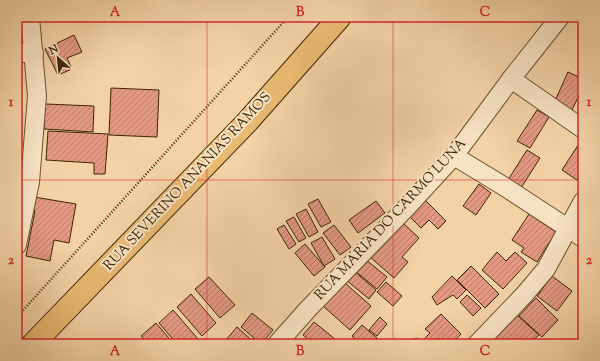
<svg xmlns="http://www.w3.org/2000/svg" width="600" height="361" font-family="'Sorts Mill Goudy',serif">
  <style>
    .building { fill: url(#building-hatch); stroke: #3e2703 }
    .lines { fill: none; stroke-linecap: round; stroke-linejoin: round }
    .street-casing { stroke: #6b522c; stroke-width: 20 }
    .primary-casing { stroke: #3e2703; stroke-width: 24 }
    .path { stroke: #3e2703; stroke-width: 2.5; stroke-dasharray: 1 2; stroke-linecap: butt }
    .street { stroke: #f7e2c4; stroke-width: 18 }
    .primary { stroke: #eab972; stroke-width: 22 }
    .grid { fill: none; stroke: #d62828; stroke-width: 1; stroke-opacity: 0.55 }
    .labels { text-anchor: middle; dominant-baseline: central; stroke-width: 4; stroke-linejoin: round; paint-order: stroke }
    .street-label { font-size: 14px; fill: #3e2703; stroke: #f7e2c4 }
    .neatline { fill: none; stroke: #d62828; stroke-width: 1.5 }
    .grid-label { font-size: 13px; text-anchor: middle; font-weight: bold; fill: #d62828 }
  </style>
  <defs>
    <pattern id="building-hatch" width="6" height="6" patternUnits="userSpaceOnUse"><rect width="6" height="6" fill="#e49883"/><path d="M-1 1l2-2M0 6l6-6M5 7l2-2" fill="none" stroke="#ba7c69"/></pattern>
  </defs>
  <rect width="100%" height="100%" fill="#f3d2a5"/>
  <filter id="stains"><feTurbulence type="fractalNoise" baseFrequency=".005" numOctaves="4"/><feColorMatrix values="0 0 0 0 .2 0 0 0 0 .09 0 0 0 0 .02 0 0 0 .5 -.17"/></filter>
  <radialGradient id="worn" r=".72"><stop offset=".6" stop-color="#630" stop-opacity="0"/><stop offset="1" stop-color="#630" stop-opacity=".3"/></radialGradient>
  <!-- building -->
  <g class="building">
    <polygon points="74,35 82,52 67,58 72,69 58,75 45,49"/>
    <polygon points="568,72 583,79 583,87 571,112 554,103"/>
    <polygon points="111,88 159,90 157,137 109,135"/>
    <polygon points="45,104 94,106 93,132 44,129"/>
    <polygon points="537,110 549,117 530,148 517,141"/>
    <polygon points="48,131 108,134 105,174 94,174 94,163 46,160"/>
    <polygon points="582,139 583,140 583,171 577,180 562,170"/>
    <polygon points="527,150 540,158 521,188 508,180"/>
    <polygon points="479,184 491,193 476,215 463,206"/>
    <polygon points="34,197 76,204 69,243 54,240 50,261 26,256 35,211 32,209"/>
    <polygon points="423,198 446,221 438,229 429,220 421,228 407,214"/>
    <polygon points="318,199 331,222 321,227 308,204"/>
    <polygon points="376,201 385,213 358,233 349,220"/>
    <polygon points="306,209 318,232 309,237 296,214"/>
    <polygon points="529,214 556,232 537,262 521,252 524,248 512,240"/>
    <polygon points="294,217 306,238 299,242 286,221"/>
    <polygon points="402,222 419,238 402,257 408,262 394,278 370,257"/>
    <polygon points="284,225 296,244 289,249 277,229"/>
    <polygon points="334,225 351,247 340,255 323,233"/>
    <polygon points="322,237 335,259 324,266 311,243"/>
    <polygon points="305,244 325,267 314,276 295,253"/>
    <polygon points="497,252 506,261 515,252 527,263 503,289 482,270"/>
    <polygon points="365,259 387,277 377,289 355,271"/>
    <polygon points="471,266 499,294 485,308 457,280"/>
    <polygon points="354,271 376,290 369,299 346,280"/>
    <polygon points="452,276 466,290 457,299 453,295 437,305 432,297"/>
    <polygon points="552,276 572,291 557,311 537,296"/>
    <polygon points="209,277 235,305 220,318 195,289"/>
    <polygon points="344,282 371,306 350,330 323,306"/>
    <polygon points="386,282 402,296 393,306 377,292"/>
    <polygon points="191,294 216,323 202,336 177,307"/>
    <polygon points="467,295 481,308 473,316 460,302"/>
    <polygon points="536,298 558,320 542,337 519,316"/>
    <polygon points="173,310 198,339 192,344 177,344 159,323"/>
    <polygon points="252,313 273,330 261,344 241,327"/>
    <polygon points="441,314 461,334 451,344 445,344 439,338 434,344 409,344 416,338 422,341 430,333 425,329"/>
    <polygon points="516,314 539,335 528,344 484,344"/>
    <polygon points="380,317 387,324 377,336 369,330"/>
    <polygon points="314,322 335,339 330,344 314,344 303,335"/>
    <polygon points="156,323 174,344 149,344 141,336"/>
    <polygon points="362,325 377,338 371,344 361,344 352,336"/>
    <polygon points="237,327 256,344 228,344 225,341"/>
  </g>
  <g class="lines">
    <defs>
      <g id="street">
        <polyline points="17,53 34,53"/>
        <polyline points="511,79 583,129"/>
        <polyline points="454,156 505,187 583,238"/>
        <polyline points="17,245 30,182 37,96 30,17"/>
        <polyline points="277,344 308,309 408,206 454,156 511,79 560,17"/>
        <polyline points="477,344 524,295 546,269 583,201"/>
      </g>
      <polyline id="primary" points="33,344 248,121 340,17"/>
    </defs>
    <!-- street casing -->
    <use href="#street" class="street-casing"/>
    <!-- primary casing -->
    <use href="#primary" class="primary-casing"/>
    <!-- path -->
    <polyline class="path" points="17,317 288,17"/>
    <!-- street -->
    <use href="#street" class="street"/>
    <!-- primary -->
    <use href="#primary" class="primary"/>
  </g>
  <!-- grid -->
  <path class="grid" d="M207 17V344M393 17V344M17 180H583"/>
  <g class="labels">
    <!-- street labels -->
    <g class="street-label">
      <text transform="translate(188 182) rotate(-47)">RUA SEVERINO ANANIAS RAMOS</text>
      <text transform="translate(391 220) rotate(-47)">RUA MARIA DO CARMO LUNA</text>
    </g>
  </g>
  <!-- margin -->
  <rect width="600" height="361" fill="none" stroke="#f3d2a5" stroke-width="44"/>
  <!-- north arrow -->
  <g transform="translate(58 58) rotate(333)" stroke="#f7e2c4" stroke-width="3" paint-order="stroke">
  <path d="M0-3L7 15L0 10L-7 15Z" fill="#3e2703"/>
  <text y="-6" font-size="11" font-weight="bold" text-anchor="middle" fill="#3e2703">N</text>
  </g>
  <rect x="22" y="22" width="556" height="317" class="neatline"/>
  <g class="grid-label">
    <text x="115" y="16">A</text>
    <text x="300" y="16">B</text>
    <text x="485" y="16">C</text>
    <text x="11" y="106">1</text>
    <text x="589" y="106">1</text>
    <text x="11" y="264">2</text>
    <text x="589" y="264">2</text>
    <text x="115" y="355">A</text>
    <text x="300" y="355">B</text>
    <text x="485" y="355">C</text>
  </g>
  <rect width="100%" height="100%" filter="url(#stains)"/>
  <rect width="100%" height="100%" fill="url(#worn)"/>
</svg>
